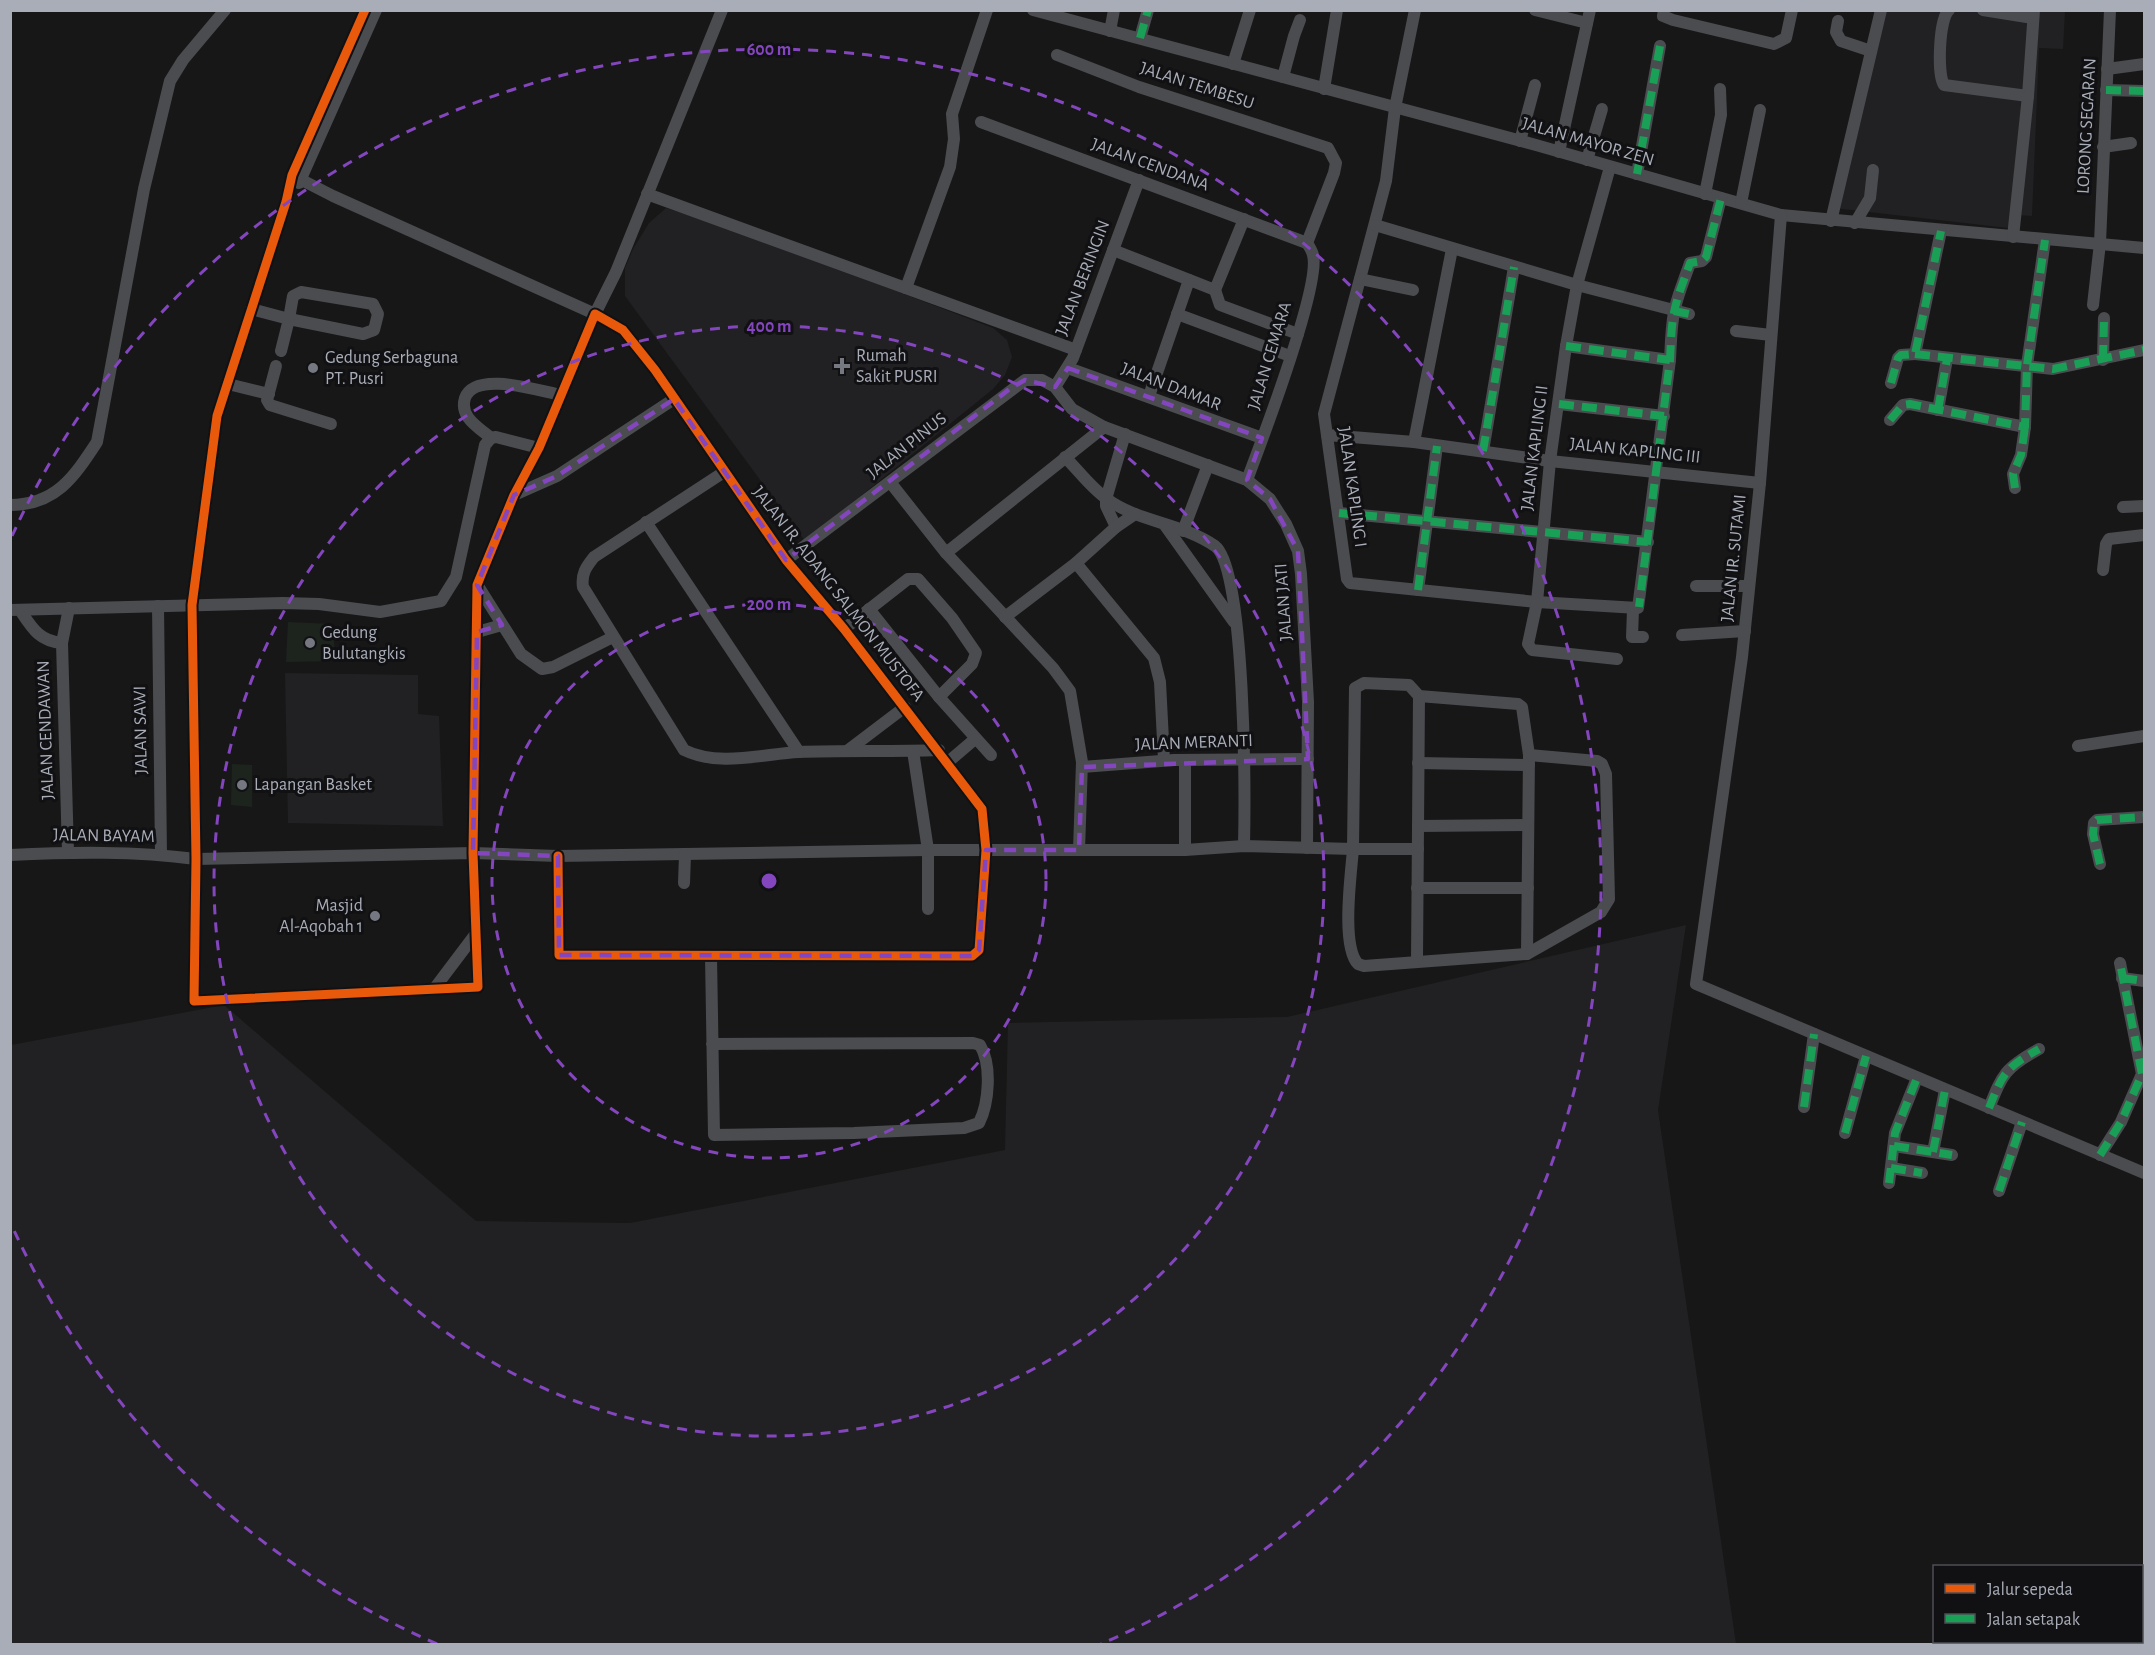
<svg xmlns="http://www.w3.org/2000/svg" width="2155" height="1655" font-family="'Alegreya Sans',sans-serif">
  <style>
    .built { fill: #212123 }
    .pitch { fill: #1d241e }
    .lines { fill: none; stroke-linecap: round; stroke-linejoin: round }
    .minor { stroke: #4b4c50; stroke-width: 12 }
    .quiet { stroke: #1a9f57; stroke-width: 8; stroke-dasharray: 15 8; stroke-linecap: butt }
    .cycleway-casing { stroke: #111113; stroke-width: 13 }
    .cycleway { stroke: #e8590c; stroke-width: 9 }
    .marked { fill: none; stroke: #8446be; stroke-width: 4.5; stroke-dasharray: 12 8; stroke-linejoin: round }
    .ring { fill: none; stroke: #8446be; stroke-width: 3; stroke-dasharray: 10 8 }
    .poi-dot { fill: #757880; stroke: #111113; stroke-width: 2 }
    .labels { text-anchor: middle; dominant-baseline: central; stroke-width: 6; stroke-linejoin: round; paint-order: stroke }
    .street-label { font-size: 18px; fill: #a8adb8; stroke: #111113 }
    .poi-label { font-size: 18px; fill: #a8adb8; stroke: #111113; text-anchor: start }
    .centre { fill: #8446be; stroke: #111113; stroke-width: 3 }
    .ring-label { font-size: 18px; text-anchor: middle; font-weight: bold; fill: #8446be; stroke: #111113; stroke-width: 6; stroke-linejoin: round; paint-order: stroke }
  </style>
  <rect width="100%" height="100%" fill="#171717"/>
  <!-- built -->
  <g class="built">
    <polygon points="1882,11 2065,11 2063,49 2039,48 2032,216 2018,215 2017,229 1834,208"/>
    <polygon points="666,208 735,229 993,328 1007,340 1012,357 1005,375 993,389 805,541 625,296 625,268 633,249 649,223"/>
    <polygon points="285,673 418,675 418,714 439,716 443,826 288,823"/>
    <polygon points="1686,925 1658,1110 1736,1644 11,1644 11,1045 224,1005 476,1221 630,1223 1005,1150 1008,1023 1287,1017"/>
  </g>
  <!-- pitch -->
  <g class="pitch">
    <polygon points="288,622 332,624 336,661 286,662"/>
    <polygon points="232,764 252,765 252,807 231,805"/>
  </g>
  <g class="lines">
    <!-- minor -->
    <g class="minor">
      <polyline points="365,10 292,175 286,202 217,416 192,605 196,859 194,1001 478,987 473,853 477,585 514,495 539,448 595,314 623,330 655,370 786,560 844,629 982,809 986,850 979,950 972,956 559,955 558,856"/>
      <polyline points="1033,10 1536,145 1781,215 2144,248"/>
      <polyline points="1415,10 1395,108 1386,181 1324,414 1347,579 1350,583 1537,602 1638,608 1670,360 1566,346"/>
      <polyline points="1535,10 1587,23"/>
      <polyline points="1664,10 1663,16 1673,20 1774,44 1786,38 1792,10"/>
      <path d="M1949 10C1939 18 1937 74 1944 85L2028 96 2034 10"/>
      <polyline points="1983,10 2033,18"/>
      <polyline points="1838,21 1836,32 1841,41 1871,51"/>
      <polyline points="1110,31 1114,10"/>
      <polyline points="1140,38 1148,10"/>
      <polyline points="1057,55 1139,87 1328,148 1336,163 1334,173 1307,243"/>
      <polyline points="1233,64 1250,10"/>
      <polyline points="2107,69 2144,64"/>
      <polyline points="1283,77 1294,36 1300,20"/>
      <polyline points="1324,89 1337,10"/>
      <polyline points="2106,90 2144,91"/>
      <polyline points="981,122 1307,243"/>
      <polyline points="1520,141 1535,85"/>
      <polyline points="2103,147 2131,143"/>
      <polyline points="1559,152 1590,10"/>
      <polyline points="1587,160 1602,109"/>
      <polyline points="1610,167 1577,285 1566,346 1550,461 1537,602 1528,644 1532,650 1617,659"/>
      <polyline points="1637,174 1660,46"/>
      <polyline points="292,175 333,196 595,314 616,272 722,10"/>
      <polyline points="299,183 376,10"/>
      <polyline points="647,194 1076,350"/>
      <polyline points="1705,194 1721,115 1720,89"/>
      <polyline points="1741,203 1760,110"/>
      <polyline points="1781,215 1760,483 1742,657 1696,984 2144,1173"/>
      <polyline points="1831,221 1881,10"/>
      <polyline points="1855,223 1870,198 1873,170"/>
      <polyline points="1375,225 1577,285 1689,314"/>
      <polyline points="2013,237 2028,96"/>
      <polyline points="1113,250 1215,290 1244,219"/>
      <polyline points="1360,279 1413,290"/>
      <polyline points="906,288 950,167 954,139 952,114 987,10"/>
      <polyline points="1215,290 1220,305 1298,334"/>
      <polygon points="301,292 373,304 378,314 374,330 363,334 289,319 293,296"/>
      <polyline points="2093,305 2100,243 2110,10"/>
      <polyline points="251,309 289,319 281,351"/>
      <polyline points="1177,314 1290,356"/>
      <polyline points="1736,331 1771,335"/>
      <polyline points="1915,354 2053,369 2144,350"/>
      <path d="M1670 360C1671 343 1671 324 1675 308 1679 291 1685 278 1690 263L1702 261 1706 257 1721 198"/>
      <polyline points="2103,360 2104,318"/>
      <polyline points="276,366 267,400 270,405 331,424"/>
      <polyline points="1068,368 1262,438"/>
      <polyline points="1891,383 1898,358 1901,355 1915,354 1941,231"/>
      <polyline points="228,384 269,394"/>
      <polyline points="1055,387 1073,358 1139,180"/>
      <polyline points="1149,396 1189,280"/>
      <polyline points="1559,404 1664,416"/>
      <polyline points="1938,410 1947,359"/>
      <polyline points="1890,420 1903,405 1910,404 2025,427 2027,365 2045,240"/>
      <polyline points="1327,435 1414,442 1550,461 1760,483"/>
      <path d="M491 438C478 427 459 417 465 398 475 370 539 391 561 395"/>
      <polyline points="1414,442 1452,249"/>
      <polyline points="1483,451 1514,267"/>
      <path d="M1065 457C1078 470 1091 488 1107 499 1138 522 1182 523 1215 546 1246 569 1245 800 1244 846"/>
      <path d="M724 472 594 557C586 567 581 574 583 587L684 750C718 767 763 754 799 752 846 750 892 752 939 750"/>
      <path d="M1247 480C1261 443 1321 285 1313 255 1312 251 1309 246 1307 243"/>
      <polyline points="890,482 946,553 1104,427"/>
      <polyline points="2015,488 2013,474 2021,455 2025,427"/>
      <polyline points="514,495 557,476 674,399"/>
      <path d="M10 505C56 505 74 477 97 442L144 189 170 81 183 60 225 10"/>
      <polyline points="2123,507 2144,506"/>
      <polyline points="1339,513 1648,542"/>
      <polyline points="646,522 799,752"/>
      <polyline points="1164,524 1234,622"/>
      <polyline points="1116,527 1106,506 1106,499 1125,434"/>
      <polyline points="1183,531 1208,465"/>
      <polyline points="946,553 1053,668 1070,691 1082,762 1079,850"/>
      <polyline points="786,560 1025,380 1042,380 1055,387 1072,409 1104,427 1247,480 1270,499 1286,524 1298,551 1301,574 1308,702 1307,848"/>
      <polyline points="1076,563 1154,658 1160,682 1164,760"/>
      <polyline points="2103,570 2106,544 2109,539 2144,535"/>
      <polyline points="478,586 521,654 542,669 553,667 613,637"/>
      <polyline points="1696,586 1749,586"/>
      <polyline points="1418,590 1437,446"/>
      <polyline points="158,606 161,855"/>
      <polyline points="869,609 939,697 991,755"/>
      <polyline points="10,610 283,603 319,604 380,612 441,601 456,577 485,445 491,438 496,437 539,448"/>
      <path d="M20 610C32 628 39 641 62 643"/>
      <polyline points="1633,610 1632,637 1643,637"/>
      <polyline points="1005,617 1076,563 1116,527 1135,514"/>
      <polyline points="844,629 908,579 918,579 952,618 976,653 972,664 939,697"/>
      <polyline points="477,632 502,625"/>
      <polyline points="1682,635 1745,631"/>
      <polyline points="1419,696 1518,704 1522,707 1529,755 1527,954"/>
      <polyline points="2078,746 2144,736"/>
      <polyline points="847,751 905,707"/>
      <polyline points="913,751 928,850 928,909"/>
      <polyline points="948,762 975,739"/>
      <polyline points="1418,763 1529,765"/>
      <polyline points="1082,767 1174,760 1308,759"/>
      <polyline points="1418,826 1528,825"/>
      <path d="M1418 849H1353C1351 875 1341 946 1358 964L1364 966 1527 954 1601 912 1609 899 1606 774 1602 764 1597 761 1529 755"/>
      <polyline points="1185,850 1185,760"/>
      <polyline points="68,852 62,643 69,608"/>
      <path d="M10 855C73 852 134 851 196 859L473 853 558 856 928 850H1185L1244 846 1353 849 1355 688 1364 683 1409 685 1419 696 1417 960"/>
      <polyline points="2100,864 2093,834 2094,823 2097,820 2144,817"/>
      <polyline points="684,883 685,855"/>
      <polyline points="1417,888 1528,888"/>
      <path d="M711 956 714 1135 854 1133 964 1128 979 1123C989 1103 992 1065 980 1045L973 1043 712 1044"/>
      <polyline points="2122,978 2144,981"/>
      <polyline points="434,989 474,936"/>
      <polyline points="1804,1107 1814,1034"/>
      <path d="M1989 1108C2003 1073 2005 1068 2039 1049"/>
      <polyline points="1845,1133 1866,1056"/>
      <polyline points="1894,1146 1952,1155"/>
      <polyline points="1933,1152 1945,1090"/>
      <polyline points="2100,1155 2121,1122 2142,1074 2120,963"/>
      <polyline points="1891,1168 1922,1173"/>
      <polyline points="1889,1183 1895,1133 1917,1078"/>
      <polyline points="1999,1191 2022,1122"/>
    </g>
    <!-- quiet -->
    <g class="quiet">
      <polyline points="1140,38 1148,10"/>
      <polyline points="2106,90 2144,91"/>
      <polyline points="1637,174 1660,46"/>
      <polyline points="1674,311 1689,314"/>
      <polyline points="1566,346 1670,360 1639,607"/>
      <polyline points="1915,354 2053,369 2144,350"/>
      <path d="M1670 360C1671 343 1671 324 1675 308 1679 291 1685 278 1690 263L1702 261 1706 257 1721 198"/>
      <polyline points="2103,360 2104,318"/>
      <polyline points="1891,383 1898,358 1901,355 1915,354 1941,231"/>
      <polyline points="1559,404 1664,416"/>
      <polyline points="1938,410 1947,359"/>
      <polyline points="1890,420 1903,405 1910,404 2025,427 2027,365 2045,240"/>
      <polyline points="1483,451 1514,267"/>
      <polyline points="2015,488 2013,474 2021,455 2025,427"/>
      <polyline points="1339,513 1648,542"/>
      <polyline points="1418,590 1437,446"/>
      <polyline points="2100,864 2093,834 2094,823 2097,820 2144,817"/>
      <polyline points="2122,978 2144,981"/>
      <polyline points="1804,1107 1814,1034"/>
      <path d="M1989 1108C2003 1073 2005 1068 2039 1049"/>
      <polyline points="1845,1133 1866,1056"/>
      <polyline points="1894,1146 1952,1155"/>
      <polyline points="1933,1152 1945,1090"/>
      <polyline points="2100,1155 2121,1122 2142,1074 2120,963"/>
      <polyline points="1891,1168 1922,1173"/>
      <polyline points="1889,1183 1895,1133 1917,1078"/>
      <polyline points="1999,1191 2022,1122"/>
    </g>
    <defs>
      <polyline id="cycleway" points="365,10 292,175 286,202 217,416 192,605 196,859 194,1001 478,987 473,853 477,585 514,495 539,448 595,314 623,330 655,370 786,560 844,629 982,809 986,850 979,950 972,956 559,955 558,856"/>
    </defs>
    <!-- cycleway casing -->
    <use href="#cycleway" class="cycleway-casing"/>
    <!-- cycleway -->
    <use href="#cycleway" class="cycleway"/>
  </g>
  <!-- marked area -->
  <path class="marked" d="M1068 368 1262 438 1247 480 1270 499 1298 551 1308 759 1082 767 1079 850H986L979 950 972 956 559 955 558 856 473 853 477 632 502 625 477 585 514 495 557 476 674 399 786 560 1011 388 1025 380 1055 387Z"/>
  <!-- distance rings -->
  <g class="ring">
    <circle cx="769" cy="881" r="277"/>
    <circle cx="769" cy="881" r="555"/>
    <path d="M437 1644A832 832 0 0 1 12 1226M12 536A832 832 0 1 1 1101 1644"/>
  </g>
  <!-- markers -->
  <g class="poi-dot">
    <path d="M839 357h6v6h6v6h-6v6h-6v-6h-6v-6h6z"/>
    <circle cx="313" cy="368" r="6"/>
    <circle cx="310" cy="643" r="6"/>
    <circle cx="242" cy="785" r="6"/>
    <circle cx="375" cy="916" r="6"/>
  </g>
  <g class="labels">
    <!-- street labels -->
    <g class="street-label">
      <text transform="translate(1197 86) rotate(18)">JALAN TEMBESU</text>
      <text transform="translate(2087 126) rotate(-87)">LORONG SEGARAN</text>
      <text transform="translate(1588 142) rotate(16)">JALAN MAYOR ZEN</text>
      <text transform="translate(1150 165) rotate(20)">JALAN CENDANA</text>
      <text transform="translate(1083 278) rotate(-69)">JALAN BERINGIN</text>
      <text transform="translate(1270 356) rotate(-73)">JALAN CEMARA</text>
      <text transform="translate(1171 387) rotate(21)">JALAN DAMAR</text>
      <text transform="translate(907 446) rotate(-38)">JALAN PINUS</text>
      <text transform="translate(1535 448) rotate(-83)">JALAN KAPLING II</text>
      <text transform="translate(1635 451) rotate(6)">JALAN KAPLING III</text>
      <text transform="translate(1352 487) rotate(82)">JALAN KAPLING I</text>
      <text transform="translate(1734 558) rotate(-84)">JALAN IR. SUTAMI</text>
      <text transform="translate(838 594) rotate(52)">JALAN IR. ADANG SALMON MUSTOFA</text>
      <text transform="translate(1284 602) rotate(-94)">JALAN JATI</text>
      <text transform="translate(46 730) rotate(-92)">JALAN CENDAWAN</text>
      <text transform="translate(141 730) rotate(-91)">JALAN SAWI</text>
      <text transform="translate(1194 743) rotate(-2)">JALAN MERANTI</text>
      <text transform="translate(104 836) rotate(1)">JALAN BAYAM</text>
    </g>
    <!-- poi labels -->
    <g class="poi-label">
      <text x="856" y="356">Rumah<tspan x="856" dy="21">Sakit PUSRI</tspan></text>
      <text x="325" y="358">Gedung Serbaguna<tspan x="325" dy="21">PT. Pusri</tspan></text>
      <text x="322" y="633">Gedung<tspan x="322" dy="21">Bulutangkis</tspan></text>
      <text x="254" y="785">Lapangan Basket</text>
      <text x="363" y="906" text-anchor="end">Masjid<tspan x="363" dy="21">Al-Aqobah 1</tspan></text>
    </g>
  </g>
  <circle cx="769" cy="881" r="9" class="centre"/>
  <g class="ring-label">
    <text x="769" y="55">600 m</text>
    <text x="769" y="332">400 m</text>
    <text x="769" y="610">200 m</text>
  </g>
  <!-- border -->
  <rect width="2155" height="1655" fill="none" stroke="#a8adb8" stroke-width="24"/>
  <!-- legend -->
  <rect x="1933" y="1565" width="210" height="78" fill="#111113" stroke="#4d4f55" stroke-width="1.5"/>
  <rect x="1945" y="1584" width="30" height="9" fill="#e8590c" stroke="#4d4f55" stroke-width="1.5"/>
  <text x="1987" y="1595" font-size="18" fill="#a8adb8">Jalur sepeda</text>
  <rect x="1945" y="1614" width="30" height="9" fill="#1a9f57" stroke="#4d4f55" stroke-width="1.5"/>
  <text x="1987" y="1625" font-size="18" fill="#a8adb8">Jalan setapak</text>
</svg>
